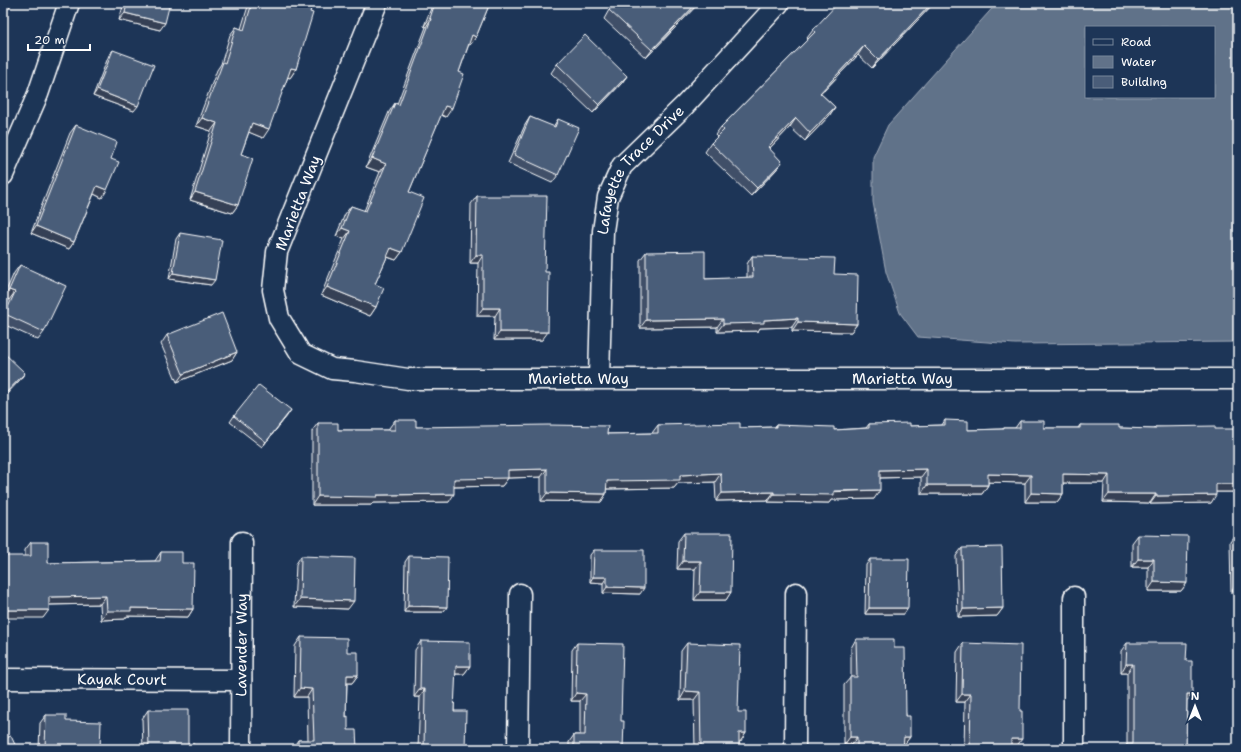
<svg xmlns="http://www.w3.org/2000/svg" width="1241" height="752" font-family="'Shantell Sans',sans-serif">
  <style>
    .water { fill: #617289; stroke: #a0aab8; fill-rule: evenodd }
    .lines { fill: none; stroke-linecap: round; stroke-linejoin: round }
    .street-casing { stroke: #fff; stroke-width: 23 }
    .street { stroke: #1d3557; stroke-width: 20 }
    .wall { fill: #405068; stroke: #fff }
    .shaded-wall { fill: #344155; stroke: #fff }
    .building { fill: #4a5d79; stroke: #fff }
    .labels { text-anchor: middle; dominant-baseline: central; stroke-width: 3; stroke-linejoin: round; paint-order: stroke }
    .street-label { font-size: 15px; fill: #fff; stroke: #1d3557 }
  </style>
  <rect width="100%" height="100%" fill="#1d3557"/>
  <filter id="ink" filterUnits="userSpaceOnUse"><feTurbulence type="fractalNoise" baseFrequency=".025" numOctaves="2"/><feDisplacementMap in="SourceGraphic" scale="8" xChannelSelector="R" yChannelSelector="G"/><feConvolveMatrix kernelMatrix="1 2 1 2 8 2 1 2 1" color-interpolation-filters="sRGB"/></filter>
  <g filter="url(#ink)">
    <!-- water -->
    <path class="water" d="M997 3H1238V342L1015 344 918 337 900 313 886 272 873 202V157L888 125ZM1086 27H1214V97H1086Z"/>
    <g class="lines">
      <defs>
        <g id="street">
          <path id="s1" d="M377 3 277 252 273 290 279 318 301 354 332 369 355 371 408 379H1238"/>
          <polyline points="3,175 38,94 69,3"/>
          <path id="s2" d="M599 378 603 231 608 197 622 166 685 105 779 3"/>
          <path id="s3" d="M3 679 241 680"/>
          <path id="s4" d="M241 749 242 542"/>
          <polyline points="518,749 520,594"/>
          <polyline points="795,749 796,593"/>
          <polyline points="1074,749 1074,597"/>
        </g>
      </defs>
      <!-- street casing -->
      <use href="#street" class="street-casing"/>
      <!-- street -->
      <use href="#street" class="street"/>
    </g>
    <!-- wall -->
    <g class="wall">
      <polygon points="124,3 170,3 160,30 119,20"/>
      <polygon points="249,3 313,3 310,12 296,69 290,78 288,77 263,138 249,132 241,154 238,205 232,213 190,200 211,131 196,126 217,70 221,64 230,35 236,27 241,29"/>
      <polygon points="433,3 490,3 476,37 470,45 469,44 459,72 446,117 441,115 409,192 402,252 396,260 387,257 375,284 376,307 370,316 321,295 344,239 336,236 345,214 351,206 364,211 380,172 366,167 389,112 395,103 397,104 426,27 424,26"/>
      <polygon points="699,3 646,58 604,19 609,10"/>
      <polygon points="846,3 934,3 872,68 858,55 821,94 835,107 829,116 805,141 790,127 769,149 782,162 776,170 751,196 705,152 711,143 717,137 715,135 721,127 808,39 807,38 813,30"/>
      <polygon points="113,50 134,111 93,96 109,55"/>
      <polygon points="557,64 627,76 621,84 593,113 551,73"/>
      <polygon points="530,117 553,127 558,119 558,175 552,183 508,163 525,125"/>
      <polygon points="76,125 111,159 102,198 94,194 74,242 69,249 31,233 70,133"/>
      <polygon points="477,196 542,340 494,340 495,316 477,316 478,263 470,263 471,204"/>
      <polygon points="180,233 211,285 169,279 176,239"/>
      <polygon points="646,252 705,279 747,278 747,264 752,256 834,274 857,324 851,332 792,331 792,327 760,328 758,331 717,332 717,327 640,328 640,260"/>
      <polygon points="20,265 44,332 38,340 3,324 3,313 9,300 3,298 14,273"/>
      <polygon points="167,335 237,352 232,360 177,382 161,344"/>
      <polygon points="234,416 287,416 262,447 230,422"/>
      <polygon points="395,420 416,427 607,434 652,433 658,425 740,428 775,427 776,425 834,430 866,428 869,424 910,426 942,425 945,420 968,430 1002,429 1004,428 1015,428 1020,421 1044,428 1078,428 1080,425 1119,428 1153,429 1155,427 1215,429 1238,492 1216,492 1211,503 1150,504 1150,503 1103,502 1104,483 1063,483 1063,494 1057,502 1025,502 1025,483 988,482 988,485 982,494 921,494 921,477 880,478 874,499 831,500 829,503 768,502 768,500 716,501 715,482 678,483 674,488 606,489 606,494 601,502 541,501 541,477 508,478 502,486 454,487 449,502 373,503 371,505 312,505 312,431 318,423 338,430 389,430 389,428"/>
      <polygon points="684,533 731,592 726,600 694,600 695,569 677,569 678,541"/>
      <polygon points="1236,533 1238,592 1231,593 1230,541"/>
      <polygon points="1138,535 1187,583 1181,591 1148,591 1148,567 1132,567 1132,543"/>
      <polygon points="31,542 48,563 155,561 161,552 182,563 193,609 188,617 127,616 125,619 101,620 100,604 49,605 43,618 25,556 25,550"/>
      <polygon points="962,548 1003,608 997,616 958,617 956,556"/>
      <polygon points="594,550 640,594 603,593 603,583 590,582 590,555"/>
      <polygon points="301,556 348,609 294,607 296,564"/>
      <polygon points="409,556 447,607 443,612 404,612 405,562"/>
      <polygon points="870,559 908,608 904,614 865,614 866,565"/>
      <polygon points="301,637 347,652 358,675 352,683 347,683 346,717 348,730 357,749 292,749 298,740 308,740 307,697 294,697 295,646"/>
      <polygon points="856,639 894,648 910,737 903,745 903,749 851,749 851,745 844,745 844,685 851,677 851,648"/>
      <polygon points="421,641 470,666 464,674 455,674 454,711 465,749 418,749 420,697 414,697 415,650"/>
      <polygon points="577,643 621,721 623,749 569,749 569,742 574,735 580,735 580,701 571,701 572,650"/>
      <polygon points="687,643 738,712 746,733 740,742 739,742 739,749 695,749 694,700 680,700 681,651"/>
      <polygon points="963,643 1016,747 1011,747 1011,749 964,749 965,702 956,702 957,652"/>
      <polygon points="1127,643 1187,701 1186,749 1124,749 1127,744 1127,673 1121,673 1121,651"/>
      <polygon points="1238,649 1238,709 1237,650"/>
      <polygon points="148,710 188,744 194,749 143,749 142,719"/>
      <polygon points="46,715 66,721 100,749 39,749 40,723"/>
    </g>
    <!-- shaded-wall -->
    <g class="shaded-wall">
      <polygon points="3,3 6,3 11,5 5,13 3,12"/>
      <polygon points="697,3 699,3 646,58 652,50"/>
      <polygon points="932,3 934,3 872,68 878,60"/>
      <polygon points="125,13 165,23 160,30 119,20"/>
      <polygon points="430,18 431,19 426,27 424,26"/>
      <polygon points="472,35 476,37 470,45 467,44"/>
      <polygon points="864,46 858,55 814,101 820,93"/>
      <polygon points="291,68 296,69 290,78 285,76"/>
      <polygon points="627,76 621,84 593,113 599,105"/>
      <polygon points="97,90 138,106 134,111 93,96"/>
      <polygon points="445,106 452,108 446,117 439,114"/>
      <polygon points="835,107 829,116 805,141 810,133"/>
      <polygon points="202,118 217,123 211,131 196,126"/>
      <polygon points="796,118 790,127 762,156 768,147"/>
      <polygon points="252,123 269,129 263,138 246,131"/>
      <polygon points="372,158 386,164 380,172 366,167"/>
      <polygon points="782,162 776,170 751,196 757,188"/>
      <polygon points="97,186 107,190 102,198 92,193"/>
      <polygon points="195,192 238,205 232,213 190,200"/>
      <polygon points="36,226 74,242 69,249 31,233"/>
      <polygon points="342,228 350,231 344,239 336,236"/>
      <polygon points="391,248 402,252 396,260 385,256"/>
      <polygon points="476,255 483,255 478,263 470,263"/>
      <polygon points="173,273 215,280 211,285 169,279"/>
      <polygon points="327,287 376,307 370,316 321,295"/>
      <polygon points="9,290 15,292 9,300 3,298"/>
      <polygon points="483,308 500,308 495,316 477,316"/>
      <polygon points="798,318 792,327 760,328 758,331 717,332 723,324 764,320"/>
      <polygon points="723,319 717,327 640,328 646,320"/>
      <polygon points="798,322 857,324 851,332 792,331"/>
      <polygon points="500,332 548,332 542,340 494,340"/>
      <polygon points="237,352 232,360 177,382 183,374"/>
      <polygon points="25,373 19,381 3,398 3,396"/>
      <polygon points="291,410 287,416 262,447 266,442"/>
      <polygon points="547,469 541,477 508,478 502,486 448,487 454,479 508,470"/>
      <polygon points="927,469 921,477 874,478 880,470"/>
      <polygon points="721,473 715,482 678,483 674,488 601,489 607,481 680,475"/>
      <polygon points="988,474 1031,475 1025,483 982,482"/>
      <polygon points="1063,474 1109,475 1104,483 1057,483"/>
      <polygon points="1216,484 1238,484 1238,492 1210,492"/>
      <polygon points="927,485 988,485 982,494 921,494"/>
      <polygon points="880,490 874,499 831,500 829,503 768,502 774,494"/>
      <polygon points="774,492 768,500 716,501 722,493"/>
      <polygon points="547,493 606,494 601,502 541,501"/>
      <polygon points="1031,493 1063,494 1057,502 1025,502"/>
      <polygon points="454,494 449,502 373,503 371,505 312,505 318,496"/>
      <polygon points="1109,494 1156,494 1150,503 1103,502"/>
      <polygon points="1216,495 1211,503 1150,504 1156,496"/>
      <polygon points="1138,559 1154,559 1148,567 1132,567"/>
      <polygon points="683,561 701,561 695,569 677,569"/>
      <polygon points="593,577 607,577 603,583 590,582"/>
      <polygon points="1154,582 1187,583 1181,591 1148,591"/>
      <polygon points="1236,584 1238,584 1238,592 1231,593"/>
      <polygon points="607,587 644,588 640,594 603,593"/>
      <polygon points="700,592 731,592 726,600 694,600"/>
      <polygon points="106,596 100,604 43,605 49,597"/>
      <polygon points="300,599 354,601 348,609 294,607"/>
      <polygon points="408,606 447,607 443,612 404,612"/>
      <polygon points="131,608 193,609 188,617 127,616 125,619 101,620 107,611"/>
      <polygon points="869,608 908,608 904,614 865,614"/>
      <polygon points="1003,608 997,616 958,617 963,609"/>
      <polygon points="3,610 49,610 43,618 3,618"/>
      <polygon points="1126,664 1133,664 1127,673 1121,673"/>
      <polygon points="456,666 470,666 464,674 450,674"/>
      <polygon points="347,675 358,675 352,683 341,683"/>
      <polygon points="300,688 312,689 307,697 294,697"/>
      <polygon points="420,689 425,689 420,697 414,697"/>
      <polygon points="685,691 700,692 694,700 680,700"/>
      <polygon points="576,693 586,694 580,701 571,701"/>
      <polygon points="962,694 971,694 965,702 956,702"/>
      <polygon points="1187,694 1192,694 1186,702"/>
      <polygon points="739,733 746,733 740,742 733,742"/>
      <polygon points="850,737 857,737 851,745 844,745"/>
      <polygon points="904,737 910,737 904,745 898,745"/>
      <polygon points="1011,739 1022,739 1016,747 1005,747"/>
    </g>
    <!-- building -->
    <g class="building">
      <polygon points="6,3 12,3 11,5"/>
      <polygon points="127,3 170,3 165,23 125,13"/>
      <polygon points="252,3 313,3 310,12 313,13 296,69 291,68 269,129 252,123 241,154 253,158 238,205 195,192 217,123 202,118 223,62 225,63 236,27 244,30"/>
      <polygon points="435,3 490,3 476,37 472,35 459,72 464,74 452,108 445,106 409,192 424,198 402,252 391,248 375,284 384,288 376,307 327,287 350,231 342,228 351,206 366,211 386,164 372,158 395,103 399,105 431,19 430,18"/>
      <polygon points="616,3 697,3 652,50 609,10"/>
      <polygon points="838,3 843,3 845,4 846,3 932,3 878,60 864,46 820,93 835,107 810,133 796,118 768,147 782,162 757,188 711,143 724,130 721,127 815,32 813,30"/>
      <polygon points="585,35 627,76 599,105 557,64"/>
      <polygon points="113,50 154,65 138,106 97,90"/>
      <polygon points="530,117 555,127 558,119 579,128 558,175 514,155"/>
      <polygon points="76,125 117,142 111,159 119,162 107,190 97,186 74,242 36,226"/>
      <polygon points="477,196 547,196 545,272 549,272 548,332 500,332 500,308 483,308 483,255 476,255"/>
      <polygon points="180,233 222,240 215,280 173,273"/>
      <polygon points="705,251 705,279 753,277 752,256 835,258 834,274 858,275 857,324 798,322 798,318 764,320 764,323 723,324 723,319 646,320 646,252"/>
      <polygon points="20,265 66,286 44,332 5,314 15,292 9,290"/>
      <polygon points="222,313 237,352 183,374 167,335"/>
      <polygon points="3,352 25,373 3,396"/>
      <polygon points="259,385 291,410 266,442 234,416"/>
      <polygon points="395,420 416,420 416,427 548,425 608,426 607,434 658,433 658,425 740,423 740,428 776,427 776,425 834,427 834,430 869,428 869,424 910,423 910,426 945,425 945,420 968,421 968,430 1004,429 1004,428 1020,428 1020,421 1044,421 1044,428 1080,428 1080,425 1119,425 1119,428 1155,429 1155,427 1215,426 1215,429 1238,429 1238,484 1216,484 1216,495 1156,496 1156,494 1109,494 1109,475 1063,474 1063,494 1031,493 1031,475 988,474 988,485 927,485 927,469 880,470 880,490 834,491 834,495 774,494 774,492 722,493 721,473 680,475 680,480 607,481 606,494 547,493 547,469 508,470 508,478 454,479 454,494 377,495 377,497 318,496 318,423 338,423 338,430 395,430"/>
      <polygon points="684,533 732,533 731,592 700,592 701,561 683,561"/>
      <rect x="1236" y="533" width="2" height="51"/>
      <polygon points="1138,535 1188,536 1187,583 1154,582 1154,559 1138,559"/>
      <polygon points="31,542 48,542 48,563 160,561 161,552 182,552 182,563 194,563 193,609 131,608 131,611 107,611 106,596 49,597 49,610 3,610 3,556 31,556"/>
      <polygon points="1002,547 1003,608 963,609 962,548"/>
      <polygon points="594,550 644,550 644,588 607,587 607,577 593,577"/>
      <polygon points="301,556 355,558 354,601 300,599"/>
      <polygon points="409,556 448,557 447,607 408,606"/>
      <polygon points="870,559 909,559 908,608 869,608"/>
      <polygon points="301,637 347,638 347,652 358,652 358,675 347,675 346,717 348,716 348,730 356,730 357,749 298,749 298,740 314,740 312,689 300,688"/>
      <polygon points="856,639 894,639 894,648 905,648 906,716 910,716 910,737 904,737 903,749 857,749 857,737 850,737 850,677 857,677"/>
      <polygon points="421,641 470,642 470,666 456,666 454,711 466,711 465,749 424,749 425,689 420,689"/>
      <polygon points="577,643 623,644 621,721 624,721 623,749 574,749 574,735 585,735 586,694 576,693"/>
      <polygon points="687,643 740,645 738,712 746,712 746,733 739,733 739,749 701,749 700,692 685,691"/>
      <polygon points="963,643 1021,645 1020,711 1022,711 1022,739 1011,739 1011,749 970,749 971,694 962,694"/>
      <polygon points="1127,643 1187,643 1186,661 1192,661 1192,694 1187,694 1186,749 1127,749 1127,744 1133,744 1133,664 1126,664"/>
      <polygon points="148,710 188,710 188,744 194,744 194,749 149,749"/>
      <polygon points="46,715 66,715 66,721 101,722 100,749 45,749"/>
      <polygon points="11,736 17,749 3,749 3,739"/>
    </g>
  </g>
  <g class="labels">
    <!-- street labels -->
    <g class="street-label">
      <text stroke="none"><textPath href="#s2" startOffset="221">Lafayette Trace Drive</textPath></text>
      <text transform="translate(298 203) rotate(-69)">Marietta Way</text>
      <text stroke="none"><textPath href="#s1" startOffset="983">Marietta Way</textPath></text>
      <text stroke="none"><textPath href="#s1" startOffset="659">Marietta Way</textPath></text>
      <text stroke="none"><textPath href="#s4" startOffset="104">Lavender Way</textPath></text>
      <text stroke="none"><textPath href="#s3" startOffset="119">Kayak Court</textPath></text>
    </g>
  </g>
  <!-- margin -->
  <rect width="1241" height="752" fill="none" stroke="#1d3557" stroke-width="16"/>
  <rect x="8" y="8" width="1225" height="736" fill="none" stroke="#fff" stroke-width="1.5" filter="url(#ink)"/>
  <!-- legend -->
  <rect x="1085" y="26" width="130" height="72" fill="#1d3557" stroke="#77869a"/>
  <rect x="1093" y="39" width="20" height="6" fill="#1d3557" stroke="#77869a"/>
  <text x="1121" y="46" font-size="12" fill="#ffffff">Road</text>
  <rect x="1093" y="56" width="20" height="12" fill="#617289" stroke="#77869a"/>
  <text x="1121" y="66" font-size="12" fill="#ffffff">Water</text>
  <rect x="1093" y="76" width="20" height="12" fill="#4a5d79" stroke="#77869a"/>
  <text x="1121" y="86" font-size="12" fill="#ffffff">Building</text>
  <!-- north arrow -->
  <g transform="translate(1195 706)" stroke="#1d3557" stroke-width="3" paint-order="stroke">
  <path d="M0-3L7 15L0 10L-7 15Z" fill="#ffffff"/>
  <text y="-6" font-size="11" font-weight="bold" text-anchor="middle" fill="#ffffff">N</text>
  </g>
  <!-- scale -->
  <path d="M28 44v6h62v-6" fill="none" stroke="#ffffff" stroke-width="2"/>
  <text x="34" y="44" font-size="12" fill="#ffffff" stroke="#1d3557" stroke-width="3" paint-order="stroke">20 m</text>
</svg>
